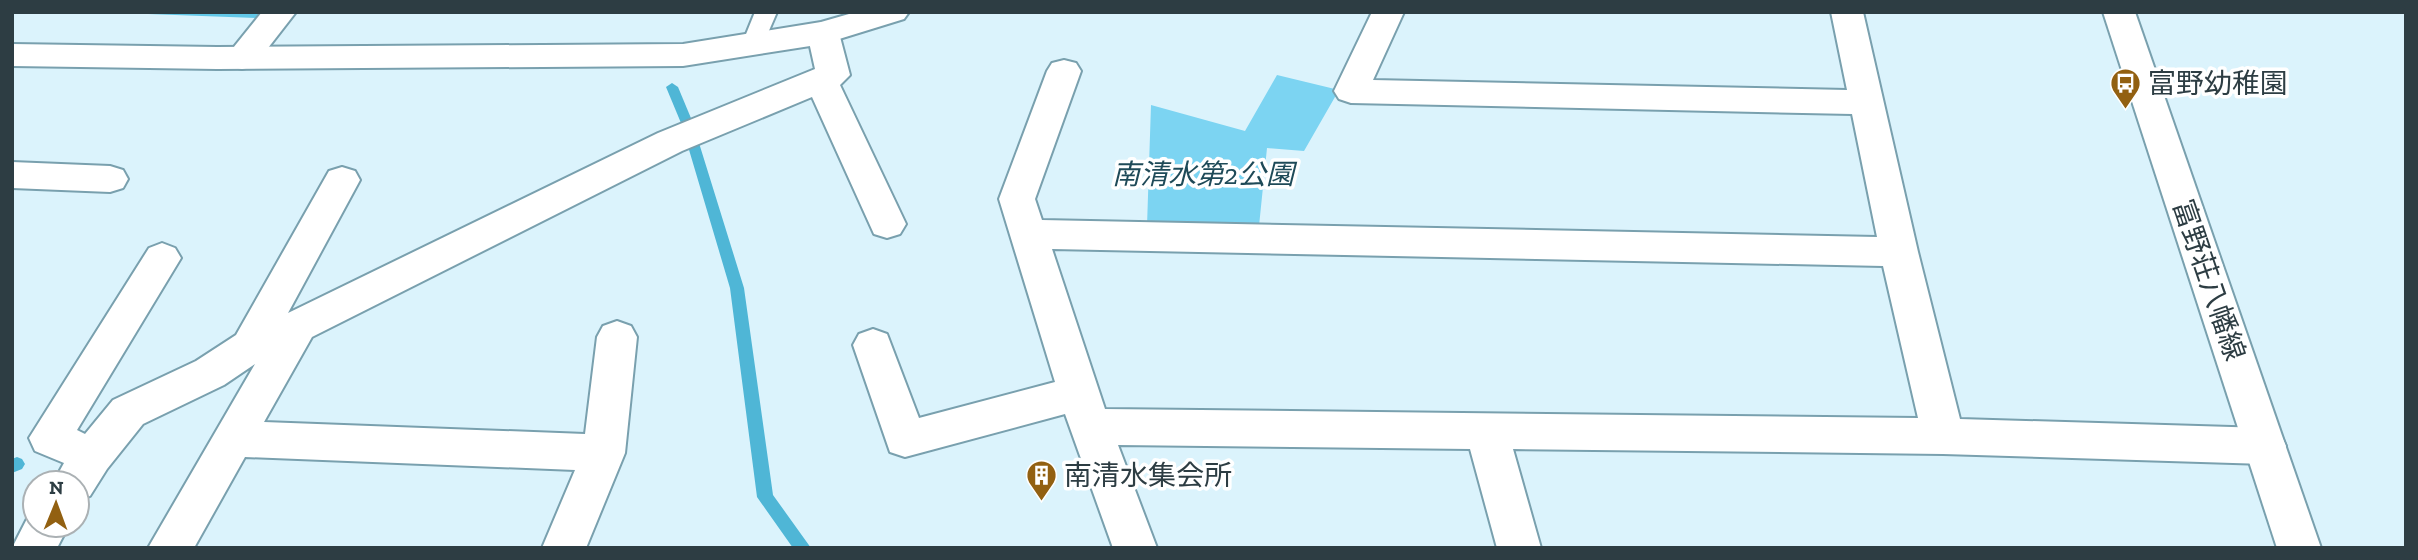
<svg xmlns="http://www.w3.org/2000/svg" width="2418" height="560" font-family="'Zilla Slab','Noto Sans JP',serif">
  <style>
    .green { fill: #7cd4f2 }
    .forest { fill: #61c7e7 }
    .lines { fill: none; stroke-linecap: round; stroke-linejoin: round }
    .stream { fill: #4fb6d6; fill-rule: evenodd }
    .service-casing { stroke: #79a0ae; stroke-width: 4 }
    .minor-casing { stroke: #79a0ae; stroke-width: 4 }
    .tertiary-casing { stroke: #79a0ae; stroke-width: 4 }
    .secondary-casing { stroke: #79a0ae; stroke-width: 4 }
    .service { fill: #fff; fill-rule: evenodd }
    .minor { fill: #fff; fill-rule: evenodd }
    .tertiary { fill: #fff; fill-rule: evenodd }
    .secondary { fill: #fff; fill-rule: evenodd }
    .labels { text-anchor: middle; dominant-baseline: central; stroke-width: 7; stroke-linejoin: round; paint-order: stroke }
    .poi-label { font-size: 28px; fill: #2d3d43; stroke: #fff; text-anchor: start }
    .park-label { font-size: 28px; font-style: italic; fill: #1e4a58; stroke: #fff }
    .street-label { font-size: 28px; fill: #2d3d43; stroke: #fff }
  </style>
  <rect width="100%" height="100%" fill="#dbf3fc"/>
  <!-- green -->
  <polygon class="green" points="1277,75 1339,90 1304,151 1267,148 1259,226 1147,226 1151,105 1245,131"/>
  <!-- forest -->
  <polygon class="forest" points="94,12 264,12 259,18"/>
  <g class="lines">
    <!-- stream -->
    <g class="stream">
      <polygon points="672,83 678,87 693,123 691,126 687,127 681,123 666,87"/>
      <polygon points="693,138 699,143 744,288 773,495 811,548 793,548 757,497 730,288 687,143"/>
      <polygon points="17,457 22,459 25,464 22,469 12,473 12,459"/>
    </g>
    <defs>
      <polygon id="service" points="755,12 777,12 761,49 753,52 745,49 742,44"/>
      <g id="minor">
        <polygon points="262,12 296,12 254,66 242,69 230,66 225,58"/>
        <path d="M1372 12H1404L1373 80 1847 90 1831 12H1863L1918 252 1960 419 2265 428 2280 433 2286 446 2280 459 2265 464 1943 454 1513 449 1541 548H1497L1470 449 1118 445 1157 548H1113L1065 414 905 457 890 452 853 345 859 334 873 329 887 334 919 418 1055 382 999 199 1047 71 1052 63 1064 60 1076 63 1081 71 1035 199 1042 220 1877 237 1852 114 1351 103 1339 99 1334 91ZM1052 249 1883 266 1918 418 1105 409Z"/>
        <polygon points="823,22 835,25 839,33 850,75 840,85 906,224 900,234 887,238 874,234 812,97 682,151 312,337 264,422 585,434 597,337 603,326 617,321 631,326 637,337 625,453 586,548 542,548 575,470 245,457 194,548 148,548 255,364 224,385 143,424 107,469 90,496 77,501 77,483 53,483 64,463 35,451 29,438 149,248 162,243 175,248 181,258 77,430 85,434 113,400 196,361 236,335 329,171 342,167 355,171 360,180 288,313 658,133 815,69 807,33 811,25"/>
        <polygon points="12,162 110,166 123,170 128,179 123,188 110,192 12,188"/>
        <polygon points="35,510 35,525 69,525 57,548 12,548 31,511"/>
      </g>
      <polygon id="tertiary" points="856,12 909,12 904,19 823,44 683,66 217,69 12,66 12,44 217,47 683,44 821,22"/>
      <polygon id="secondary" points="2103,12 2135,12 2321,548 2277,548"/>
    </defs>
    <!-- service casing -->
    <use href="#service" class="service-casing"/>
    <!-- minor casing -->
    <use href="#minor" class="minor-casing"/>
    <!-- tertiary casing -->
    <use href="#tertiary" class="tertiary-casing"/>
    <!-- secondary casing -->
    <use href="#secondary" class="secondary-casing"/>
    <!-- service -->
    <use href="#service" class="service"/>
    <!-- minor -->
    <use href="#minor" class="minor"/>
    <!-- tertiary -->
    <use href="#tertiary" class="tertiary"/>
    <!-- secondary -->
    <use href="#secondary" class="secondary"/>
  </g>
  <!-- icons -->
  <defs>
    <symbol id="bus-pin" viewBox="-11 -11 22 30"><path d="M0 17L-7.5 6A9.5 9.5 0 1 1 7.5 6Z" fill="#926011" stroke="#fff"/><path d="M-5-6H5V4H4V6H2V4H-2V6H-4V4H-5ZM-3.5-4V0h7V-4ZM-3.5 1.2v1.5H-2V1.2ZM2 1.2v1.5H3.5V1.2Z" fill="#fff"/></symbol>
    <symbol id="building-pin" viewBox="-11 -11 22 30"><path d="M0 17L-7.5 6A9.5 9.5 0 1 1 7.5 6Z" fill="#926011" stroke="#fff"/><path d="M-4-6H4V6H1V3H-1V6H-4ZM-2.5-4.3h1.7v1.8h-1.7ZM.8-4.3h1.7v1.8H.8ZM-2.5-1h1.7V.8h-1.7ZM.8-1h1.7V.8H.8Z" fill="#fff"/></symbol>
  </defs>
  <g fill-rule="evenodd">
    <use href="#bus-pin" x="2108" y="66" width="35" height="47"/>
    <use href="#building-pin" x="1024" y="458" width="35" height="47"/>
  </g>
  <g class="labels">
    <!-- poi labels -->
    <g class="poi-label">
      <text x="2148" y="83">富野幼稚園</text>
      <text x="1064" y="475">南清水集会所</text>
    </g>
    <!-- park labels -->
    <g class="park-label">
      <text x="1203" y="174">南清水第2公園</text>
    </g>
    <!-- street labels -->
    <g class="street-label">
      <text transform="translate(2209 280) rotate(71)">富野荘八幡線</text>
    </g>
  </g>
  <!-- border -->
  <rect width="2418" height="560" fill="none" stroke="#2d3d43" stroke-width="28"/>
  <!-- north arrow -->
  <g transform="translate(56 504) rotate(1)"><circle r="33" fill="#ffffff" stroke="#abb1b4" stroke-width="2"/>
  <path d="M0-5L12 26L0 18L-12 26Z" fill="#926011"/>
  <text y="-10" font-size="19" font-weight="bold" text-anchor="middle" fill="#2d3d43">N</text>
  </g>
</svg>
